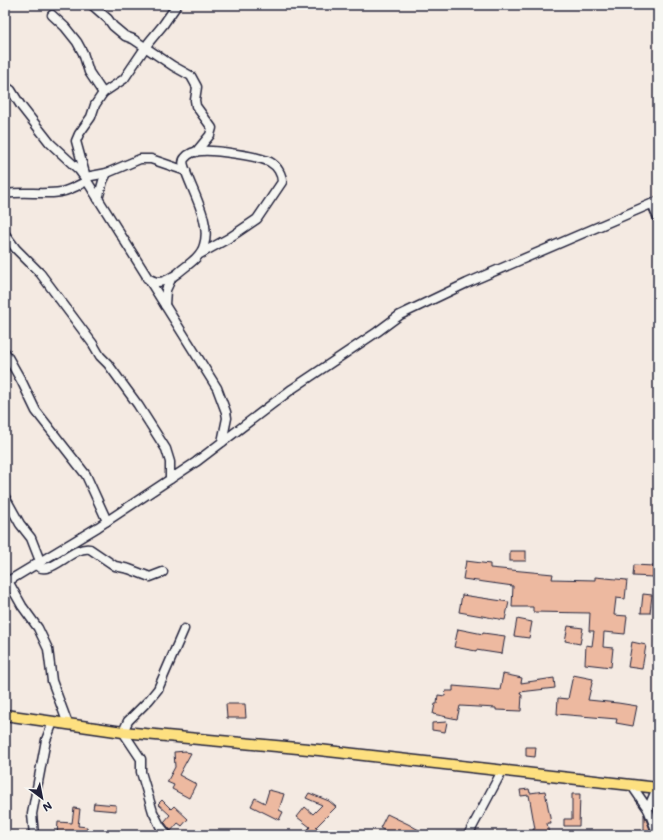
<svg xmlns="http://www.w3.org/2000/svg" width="663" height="840" font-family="Mali,sans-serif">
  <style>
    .building { fill: #edb9a0; stroke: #22223b }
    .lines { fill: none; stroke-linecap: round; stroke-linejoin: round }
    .minor-casing { stroke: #22223b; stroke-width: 11 }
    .major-casing { stroke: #22223b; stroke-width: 13 }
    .minor { stroke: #f6f6f2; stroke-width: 8 }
    .major { stroke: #fde080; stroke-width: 10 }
  </style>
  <rect width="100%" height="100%" fill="#f4eae2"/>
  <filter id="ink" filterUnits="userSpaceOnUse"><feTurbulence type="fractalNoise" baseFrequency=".025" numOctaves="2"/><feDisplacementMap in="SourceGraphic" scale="8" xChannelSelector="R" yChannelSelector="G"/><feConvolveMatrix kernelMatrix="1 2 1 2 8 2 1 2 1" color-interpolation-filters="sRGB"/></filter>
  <g filter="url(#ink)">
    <!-- building -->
    <g class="building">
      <rect x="510" y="551" width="16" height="10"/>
      <polygon points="466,561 490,564 490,568 553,574 552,579 595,580 595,577 627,580 625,599 616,598 614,615 627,616 625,634 604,632 603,647 613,648 611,667 585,664 586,645 592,646 594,631 589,631 590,613 533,612 533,607 512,607 513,586 463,579"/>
      <polygon points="634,565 653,566 653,577 633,576"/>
      <polygon points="643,594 652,595 650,613 641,613"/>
      <polygon points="462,595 509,602 505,620 459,612"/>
      <polygon points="517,619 532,622 529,638 514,636"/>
      <polygon points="568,626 583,628 580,644 565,641"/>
      <polygon points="458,629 483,634 483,633 505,636 502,654 476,650 476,651 454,647"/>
      <polygon points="632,642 646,645 642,669 628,667"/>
      <polygon points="503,674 522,678 521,683 554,678 555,688 520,692 521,695 522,695 521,711 496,710 496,708 460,706 457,719 433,714 435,704 437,704 438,695 445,696 446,691 453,691 453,686 500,690"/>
      <polygon points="573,675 593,679 588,700 618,703 637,706 633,726 616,723 617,719 557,714 558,698 568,699"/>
      <polygon points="226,704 245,704 246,718 227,718"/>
      <polygon points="447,722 445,732 432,730 432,723"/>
      <polygon points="526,747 536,747 535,757 526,756"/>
      <polygon points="186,751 186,752 191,753 179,775 196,784 189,798 172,789 174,785 167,782 175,767 174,752"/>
      <polygon points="529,789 530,793 545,791 551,823 547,823 549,835 534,835 533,829 535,829 529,795 521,796 520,790"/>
      <polygon points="269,790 284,794 279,810 283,812 279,820 251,806 255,798 265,803"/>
      <polygon points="309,793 329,801 336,807 316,827 326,835 303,835 310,827 297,817 305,807 313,814 322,805 306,798"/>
      <polygon points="572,794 580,794 579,826 564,826 564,819 572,819"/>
      <polygon points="162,800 171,809 174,806 188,819 182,826 178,823 171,831 165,823 164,822 170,815 158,804"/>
      <polygon points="94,803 116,805 116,811 93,809"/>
      <polygon points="74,808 80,809 78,826 87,827 87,830 99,831 99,835 57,835 58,822 72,823"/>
      <polygon points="387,814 408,824 428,835 393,835 380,828"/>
      <polygon points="644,814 652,835 644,835"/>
    </g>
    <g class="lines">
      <defs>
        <g id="minor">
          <polyline points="92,5 108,19 113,26 125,36 133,39 173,66 191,76 197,87 195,100 196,106 212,128 210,135 196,152"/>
          <polyline points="177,5 163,25 149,42 124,79 103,93 95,105 91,117 79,134 76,141 87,181 217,388 226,412 227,418 222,442"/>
          <polyline points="52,15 65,27 77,42 83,53 89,72 103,93"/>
          <path d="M5 86 11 90 21 106 50 143 79 170 87 181C79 185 70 190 61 192 42 195 24 191 5 194"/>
          <polyline points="86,177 107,173 140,159 151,159 186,171"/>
          <polyline points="98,199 103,181 107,173"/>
          <polyline points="652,204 658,218"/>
          <polyline points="5,234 16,249 40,273 93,344 100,356 108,364 138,405 166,449 170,462 170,479"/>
          <path d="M147 278C150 279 155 282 158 282 164 282 173 277 178 273 187 265 201 257 204 245 212 221 190 188 184 166 183 163 183 160 185 158 189 153 196 151 202 151 215 150 258 156 270 162 277 166 282 174 282 182L257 219 229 238 200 254"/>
          <polyline points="165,305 166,290 172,277"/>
          <polyline points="5,352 22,382 36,411 86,475 107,521"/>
          <polyline points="5,497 20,524 31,538 40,561"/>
          <path d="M35 564C49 580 72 545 90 549L115 566 129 569 150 577 163 572"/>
          <polyline points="8,581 22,606 38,628 48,649 52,681 68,724"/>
          <polyline points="5,583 98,527 196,462 292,389 377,332 400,315 467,283 658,201"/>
          <polyline points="632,786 648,809 658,835"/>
          <polyline points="648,809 657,788"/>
          <polyline points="34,835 32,814 46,740 53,722"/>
          <polyline points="167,835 160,826 153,812 141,772 141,759 123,732 128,721 149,700 158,689 184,629"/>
          <polyline points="468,835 502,771"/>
        </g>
        <polyline id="major" points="5,715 123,732 319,750 658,788"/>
      </defs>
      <!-- minor casing -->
      <use href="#minor" class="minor-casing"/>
      <!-- major casing -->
      <use href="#major" class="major-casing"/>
      <!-- minor -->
      <use href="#minor" class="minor"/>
      <!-- major -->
      <use href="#major" class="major"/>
    </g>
  </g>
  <!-- margin -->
  <rect width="663" height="840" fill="none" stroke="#f6f6f2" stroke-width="20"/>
  <rect x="10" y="10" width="643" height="820" fill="none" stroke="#22223b" stroke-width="1.5" filter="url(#ink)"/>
  <!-- north arrow -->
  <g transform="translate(42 798) rotate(148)" stroke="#f6f6f2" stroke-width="3" paint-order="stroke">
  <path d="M0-3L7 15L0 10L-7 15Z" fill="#22223b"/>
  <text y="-6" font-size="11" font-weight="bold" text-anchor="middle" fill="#22223b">N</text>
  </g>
</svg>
